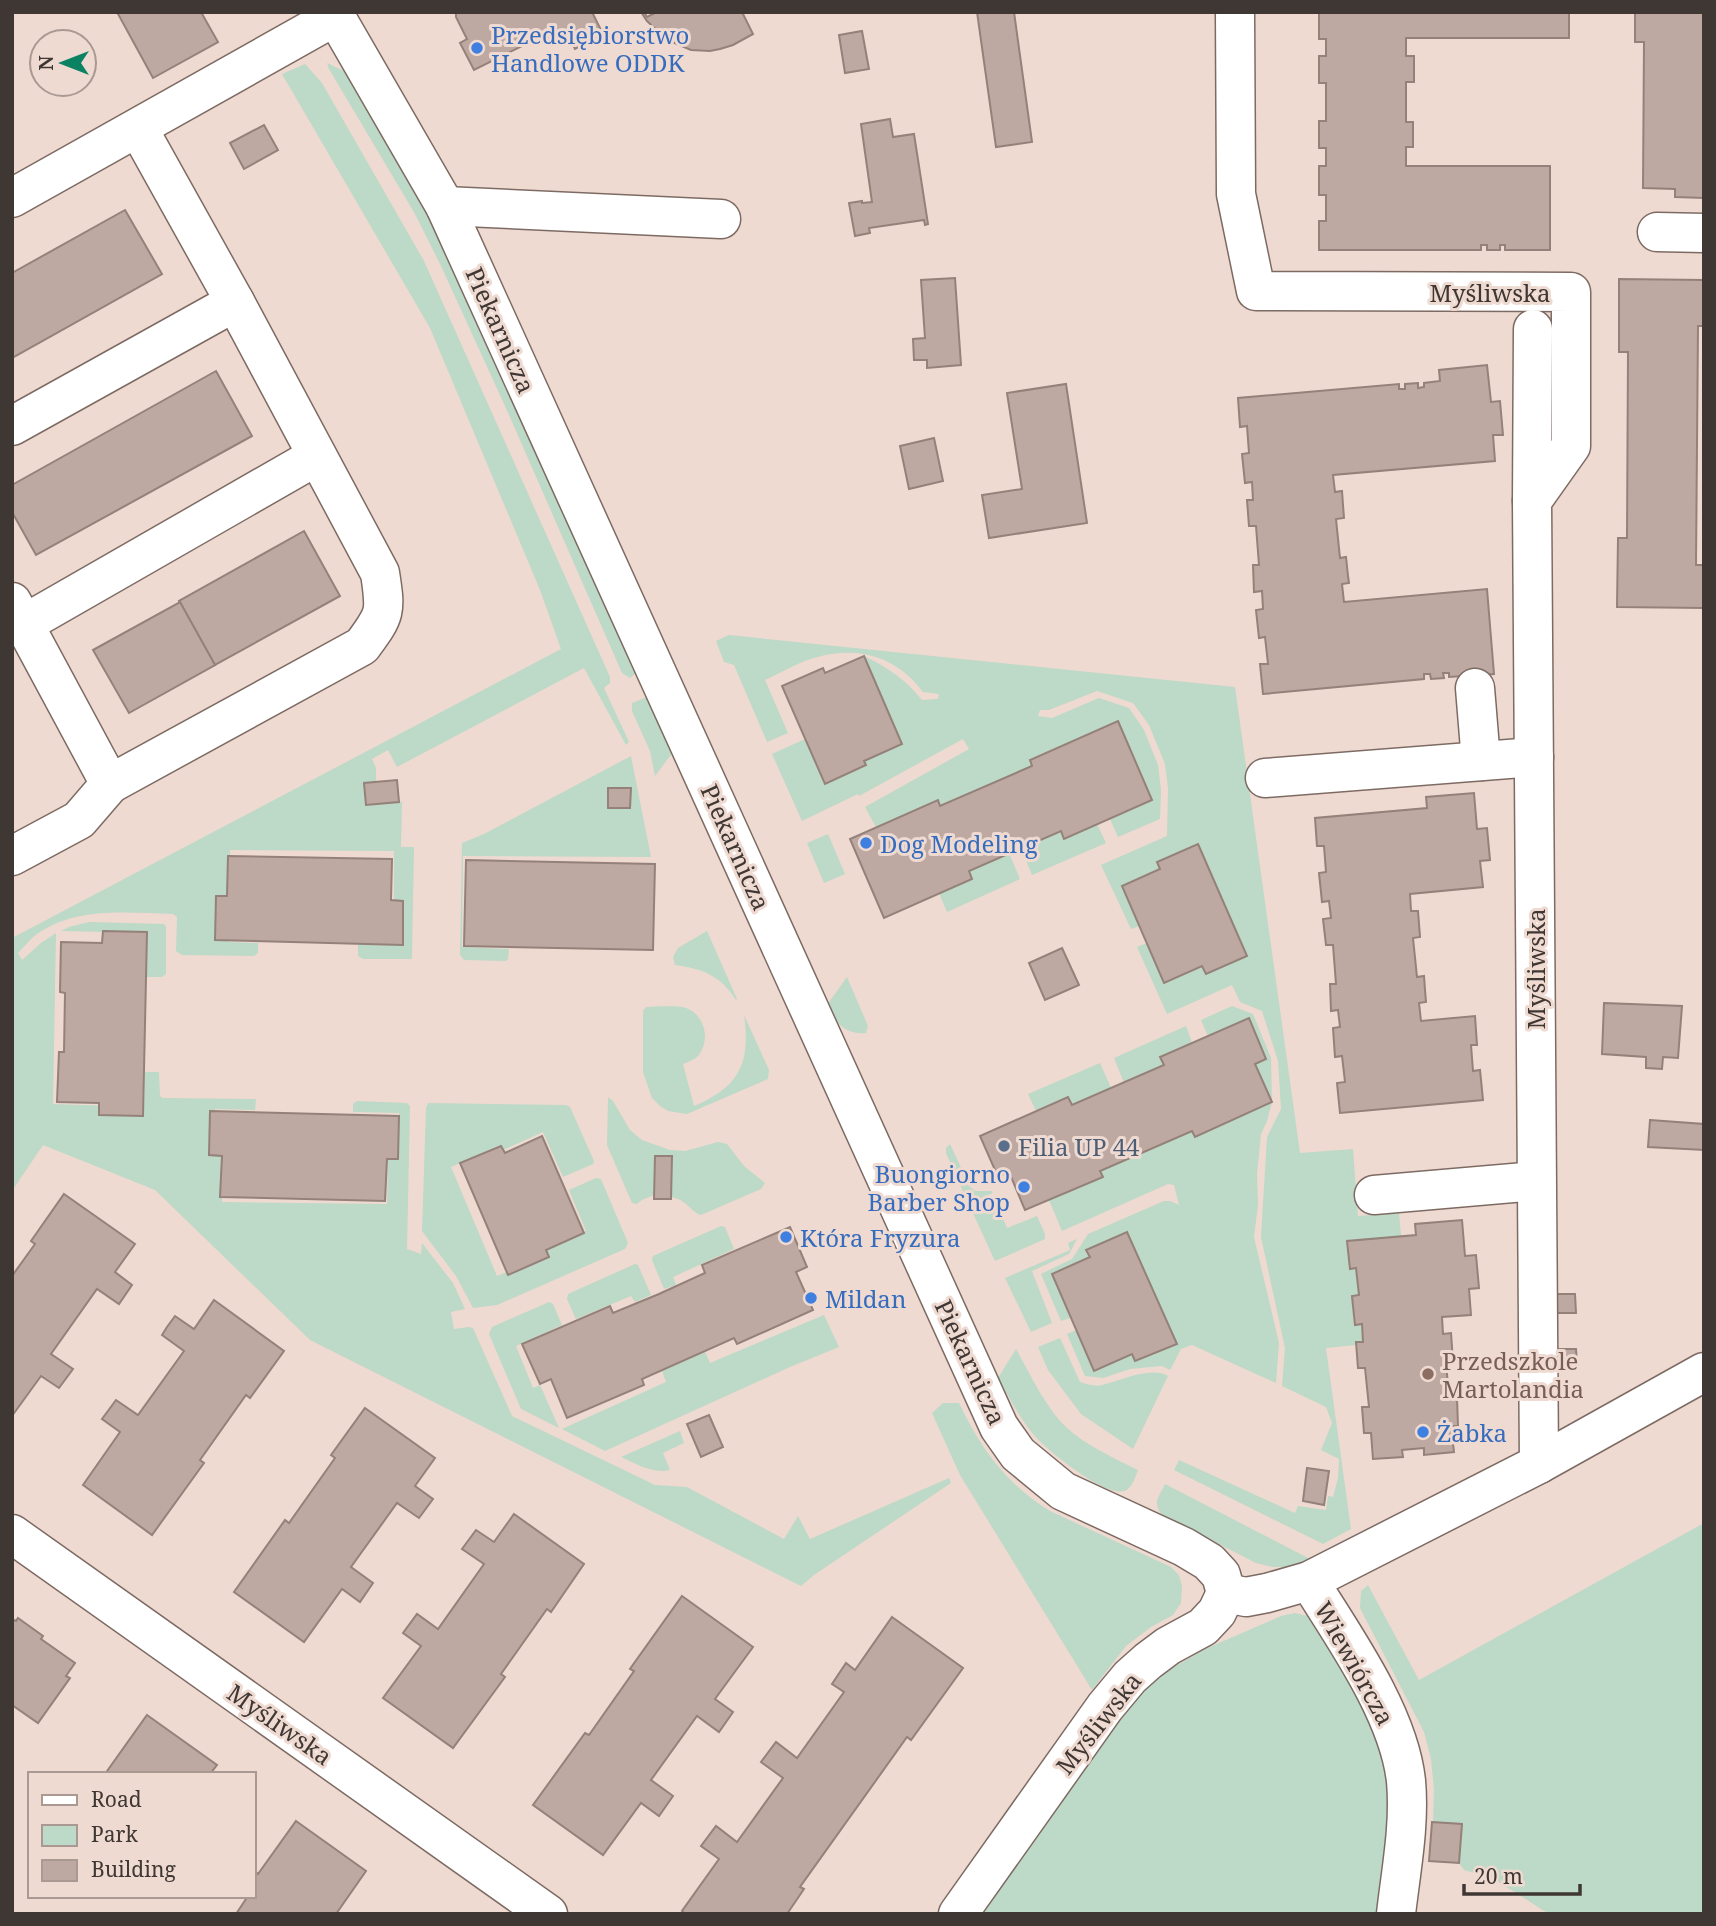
<svg xmlns="http://www.w3.org/2000/svg" width="1716" height="1926" font-family="'Noto Serif',serif">
  <style>
    .green { fill: #bdd9c7 }
    .building { fill: #bda9a1; stroke: #948179; stroke-width: 2 }
    .lines { fill: none; stroke-linecap: round; stroke-linejoin: round }
    .minor-casing { stroke: #7d6b63; stroke-width: 41 }
    .minor { stroke: #fff; stroke-width: 38 }
    .shop-dot { fill: #3f7fe0; stroke: #efdad1; stroke-width: 2.5 }
    .service-dot { fill: #5c6f8a; stroke: #efdad1; stroke-width: 2.5 }
    .education-dot { fill: #8d6e63; stroke: #efdad1; stroke-width: 2.5 }
    .labels { text-anchor: middle; dominant-baseline: central; stroke-width: 6; stroke-linejoin: round; paint-order: stroke }
    .shop-label { font-size: 24px; fill: #366cbe; stroke: #efdad1; text-anchor: start }
    .street-label { font-size: 24px; fill: #3f3733; stroke: #efdad1 }
    .service-label { font-size: 24px; fill: #4e5e75; stroke: #efdad1; text-anchor: start }
    .education-label { font-size: 24px; fill: #785e54; stroke: #efdad1; text-anchor: start }
  </style>
  <rect width="100%" height="100%" fill="#efdad1"/>
  <!-- green -->
  <g class="green">
    <polygon points="327,63 344,71 424,208 449,257 635,674 630,678 622,673 505,406 441,266 415,214 329,69"/>
    <path d="M305 64 322 83 424 261 610 677V683L604 688 629 742 626 745 584 668 397 767 388 750 372 759 376 768V782L364 783 366 805 402 802 401 847H414L412 959H363L358 956V944H394V851L230 850 229 942 258 943V953L254 956 182 955 176 951 177 917 173 914C126 913 78 906 37 934 30 939 24 947 18 953L22 960 41 943 56 933 53 1104 144 1107 145 1072H159L160 1096 163 1098 256 1099 255 1110 215 1109 214 1154 223 1155 222 1202 387 1204 388 1160 398 1159 399 1113 353 1112V1104L357 1101 407 1103 410 1106 407 1249 421 1254 422 1243 453 1283 465 1309 451 1312 454 1329 469 1327 473 1328 512 1416 655 1485 687 1487 784 1539 798 1516 810 1539 949 1478 951 1483 814 1575 801 1586 310 1340 155 1190 43 1145 12 1191V938L561 649 540 590 430 328 282 74Z"/>
    <path d="M729 635 1235 687 1300 1153 1353 1149 1358 1216 1399 1213 1401 1236 1348 1241 1350 1269 1356 1268 1359 1295 1352 1296 1354 1324H1362L1363 1342H1356V1345L1326 1348 1351 1529 1323 1544 1174 1470 1179 1460 1295 1513 1298 1506 1326 1510 1328 1496 1333 1497 1338 1478 1339 1459 1321 1450 1332 1423 1326 1407 1282 1386 1285 1348 1261 1237 1267 1137 1281 1109 1278 1061 1262 1011 1240 1002 1232 985 1167 1014 1137 947 1147 943 1164 983 1202 966 1206 973 1198 844 1157 862 1160 869 1122 886 1139 926 1131 929 1101 865 1167 836 1168 788 1165 764 1149 725 1133 703 1097 691 1049 710H1040L1038 716 1052 718 1099 698 1129 708 1144 730 1158 765 1161 790 1160 819 1118 837 1110 819 1152 800 1118 721 1030 759 1032 766 940 806 938 800 876 827 865 807 969 749 963 739 859 796 858 794 802 821 772 754 805 739 825 783 865 765 864 761V656C887 667 905 679 922 700L938 699 939 694 923 692C894 653 851 644 805 661 792 666 778 674 765 680L788 733 767 742 734 665 724 662 716 641Z"/>
    <polygon points="647,697 673,752 655,776 650,751 632,711 632,703"/>
    <polygon points="631,756 651,857 463,856 462,947 509,949 508,959 506,961 464,960 460,955 462,843 484,834"/>
    <polygon points="1097,824 1106,843 1032,875 1021,848 1061,831 1064,839"/>
    <polygon points="828,834 845,874 824,883 807,843"/>
    <polygon points="1009,853 1020,879 947,912 939,893 972,879 969,871"/>
    <polygon points="89,922 164,924 166,927 166,974 162,977 146,977 146,933 61,931 69,927"/>
    <path d="M707 931 737 999 736 1000C720 975 703 969 675 965L673 957 678 948Z"/>
    <path d="M847 977 868 1026 866 1033C845 1035 835 1022 827 1005Z"/>
    <polygon points="1232,1006 1253,1014 1271,1058 1272,1101 1255,1064 1266,1059 1208,1036 1201,1020"/>
    <path d="M646 1007C657 1007 675 1005 686 1008 705 1015 711 1040 698 1056 694 1060 688 1062 683 1064L694 1106C739 1087 751 1063 744 1015L769 1070 768 1079 687 1114 668 1111 660 1106 652 1098 643 1072V1011Z"/>
    <polygon points="1186,1026 1192,1043 1161,1057 1164,1065 1124,1083 1114,1058"/>
    <polygon points="1100,1063 1111,1088 1072,1105 1068,1097 1036,1111 1028,1094"/>
    <path d="M608 1097 613 1101 630 1130 642 1140 670 1150 685 1151 718 1142 727 1144 744 1166 765 1183 761 1189 701 1215C689 1211 688 1200 671 1197L672 1157 655 1156 654 1195 642 1200 637 1204 632 1203 607 1145Z"/>
    <polygon points="1272,1102 1267,1121 1261,1134 1257,1174 1258,1205 1254,1237 1279,1343 1276,1383 1192,1345 1181,1349 1170,1370 1162,1366 1130,1369 1103,1378 1085,1376 1067,1334 1076,1330 1094,1371 1132,1354 1136,1361 1177,1343 1127,1232 1087,1250 1090,1257 1052,1274 1070,1318 1061,1321 1041,1274 1072,1259 1088,1234 1164,1201 1170,1201 1179,1205 1174,1185 1168,1184 1062,1231 1049,1200 1103,1177 1100,1171 1192,1131"/>
    <polygon points="428,1103 566,1105 570,1107 594,1161 593,1164 563,1177 543,1132 501,1151 498,1146 451,1167 497,1276 545,1256 543,1249 586,1231 569,1190 596,1178 601,1179 628,1243 625,1249 497,1305 473,1308 456,1276 422,1231 426,1108"/>
    <polygon points="950,1144 970,1187 975,1191 991,1191 993,1193 968,1203 946,1153 946,1148"/>
    <polygon points="996,1201 1007,1228 1037,1216 1045,1234 1045,1239 995,1261 972,1211"/>
    <polygon points="721,1226 725,1227 734,1249 673,1277 676,1285 664,1289 652,1260 653,1256"/>
    <polygon points="1077,1239 1069,1254 1032,1271 1052,1323 1031,1332 1005,1278 1070,1250 1068,1243"/>
    <polygon points="635,1264 638,1265 651,1295 635,1302 631,1296 576,1319 567,1299 568,1294"/>
    <polygon points="549,1302 553,1304 562,1325 516,1346 533,1388 540,1385 559,1428 521,1409 489,1334 492,1327"/>
    <polygon points="824,1315 839,1347 790,1367 605,1451 562,1429 666,1382 662,1371 705,1352 710,1363"/>
    <path d="M1060 1338 1080 1382C1087 1384 1096 1387 1102 1385 1121 1381 1150 1366 1168 1376L1133 1449 1081 1414 1048 1370 1038 1347Z"/>
    <path d="M1016 1349C1030 1374 1046 1408 1067 1428 1087 1446 1114 1458 1138 1470 1136 1475 1133 1485 1128 1489 1112 1504 1044 1448 1033 1434 1019 1417 1009 1397 998 1378Z"/>
    <path d="M943 1403H959C981 1449 1006 1484 1050 1511L1171 1567 1179 1575 1182 1586 1181 1603 1173 1615 1151 1627 1126 1646 1092 1690 960 1475 932 1413Z"/>
    <path d="M680 1431 684 1443 663 1453 670 1470C652 1474 637 1464 621 1457Z"/>
    <path d="M1165 1484 1310 1559 1288 1567H1273L1256 1563 1162 1515C1152 1502 1159 1497 1165 1484Z"/>
    <polygon points="1704,1523 1704,1914 1549,1914 1491,1877 1464,1870 1459,1863 1462,1825 1433,1822 1434,1790 1431,1759 1424,1732 1360,1608 1361,1591 1368,1585 1419,1680"/>
    <polygon points="1295,1613 1308,1616 1322,1630 1382,1746 1391,1800 1386,1815 1390,1821 1382,1914 980,1914 1124,1710 1152,1680 1205,1649 1281,1616"/>
  </g>
  <!-- building -->
  <g class="building">
    <polygon points="117,12 201,12 218,42 153,78"/>
    <polygon points="456,12 592,12 603,34 575,49 565,30 537,44 534,40 474,70 460,43 467,39 456,17"/>
    <polygon points="641,12 644,12 647,17 657,12 742,12 753,34 733,45 720,49 710,51 691,50 667,40 647,21"/>
    <polygon points="977,12 1014,12 1032,142 996,147"/>
    <polygon points="1319,12 1569,12 1569,38 1406,38 1406,56 1414,56 1414,82 1406,82 1406,122 1413,122 1413,147 1406,147 1406,166 1550,166 1550,250 1505,250 1505,245 1500,245 1500,250 1487,250 1487,245 1481,245 1481,250 1319,250 1319,221 1326,221 1326,195 1319,195 1319,166 1326,166 1326,148 1319,148 1319,121 1326,121 1326,83 1319,83 1319,56 1326,56 1326,39 1319,39"/>
    <polygon points="1635,12 1704,12 1704,198 1675,197 1675,189 1643,188 1644,42 1635,42"/>
    <polygon points="862,31 869,69 845,73 839,35"/>
    <polygon points="890,119 893,137 914,134 928,224 925,225 924,220 869,228 870,233 855,236 849,203 862,201 862,203 872,202 861,124"/>
    <polygon points="264,125 278,150 244,169 230,143"/>
    <polygon points="125,210 162,274 12,358 12,273"/>
    <polygon points="955,278 961,365 927,368 927,360 914,360 913,339 925,338 921,280"/>
    <polygon points="1619,279 1704,280 1704,326 1698,326 1696,565 1704,565 1704,608 1617,607 1618,538 1627,538 1628,352 1619,352"/>
    <polygon points="1487,365 1491,402 1500,401 1503,435 1493,435 1495,461 1333,475 1335,492 1342,491 1343,505 1344,518 1336,519 1340,558 1346,557 1348,576 1349,583 1342,584 1344,602 1487,589 1494,674 1449,677 1449,673 1443,673 1444,678 1431,679 1430,674 1424,674 1424,679 1263,694 1260,664 1268,664 1265,637 1259,638 1256,610 1263,609 1262,591 1254,592 1253,565 1259,565 1256,526 1249,526 1247,500 1253,500 1252,482 1245,483 1242,454 1249,453 1247,426 1240,427 1238,398 1399,384 1399,389 1405,389 1405,384 1418,383 1418,388 1424,387 1424,383 1440,381 1439,370"/>
    <polygon points="216,371 252,436 36,555 12,512 12,485"/>
    <polygon points="1066,384 1087,523 989,538 982,495 1022,489 1007,393"/>
    <polygon points="934,438 943,481 909,489 900,446"/>
    <polygon points="304,531 340,596 215,665 179,601"/>
    <polygon points="180,602 215,665 129,713 93,650"/>
    <polygon points="864,656 902,744 864,761 866,765 825,784 782,686 823,668 825,673"/>
    <polygon points="1118,721 1152,800 1064,839 1061,831 969,871 972,879 884,918 850,839 938,800 940,806 1032,766 1030,760"/>
    <polygon points="397,780 399,802 366,805 364,783"/>
    <polygon points="608,788 631,788 630,808 608,808"/>
    <polygon points="1474,793 1477,829 1487,828 1490,860 1480,861 1483,887 1410,894 1411,911 1418,911 1420,937 1413,938 1417,977 1424,976 1425,990 1426,1002 1419,1003 1421,1021 1475,1016 1477,1045 1471,1045 1473,1071 1480,1070 1483,1100 1340,1113 1337,1083 1345,1082 1342,1056 1335,1057 1333,1028 1340,1027 1338,1010 1331,1011 1330,984 1336,984 1333,945 1326,945 1323,919 1331,918 1329,901 1322,902 1319,873 1326,872 1324,846 1317,846 1315,818 1427,808 1426,797"/>
    <polygon points="1198,844 1247,956 1206,974 1202,966 1164,983 1122,886 1160,869 1157,862"/>
    <polygon points="228,856 392,859 391,900 403,901 403,945 215,940 216,896 227,896"/>
    <polygon points="466,860 655,864 653,950 464,946"/>
    <polygon points="103,931 147,932 143,1116 99,1115 99,1103 57,1102 59,1052 64,1052 65,993 60,992 61,942 102,943"/>
    <polygon points="1062,948 1079,985 1045,1000 1029,963"/>
    <polygon points="1604,1003 1682,1006 1678,1058 1663,1057 1662,1069 1646,1068 1646,1057 1602,1054"/>
    <polygon points="1249,1018 1266,1059 1255,1064 1272,1102 1195,1137 1192,1131 1100,1171 1103,1177 1025,1210 1009,1172 998,1177 980,1136 1068,1097 1072,1105 1164,1065 1160,1057"/>
    <polygon points="210,1111 399,1116 398,1159 387,1159 385,1201 220,1197 222,1156 209,1155"/>
    <polygon points="1650,1120 1704,1124 1704,1150 1648,1147"/>
    <polygon points="542,1136 584,1233 546,1250 549,1257 508,1275 460,1163 501,1146 505,1153"/>
    <polygon points="655,1156 672,1156 671,1199 654,1199"/>
    <polygon points="64,1194 135,1244 115,1272 132,1285 119,1304 97,1289 51,1354 73,1369 59,1388 41,1376 12,1416 12,1276 35,1244 31,1241"/>
    <polygon points="1462,1220 1465,1256 1476,1255 1479,1288 1469,1289 1471,1315 1442,1317 1443,1334 1451,1333 1453,1361 1446,1361 1449,1399 1457,1398 1458,1426 1451,1426 1454,1452 1424,1455 1424,1448 1402,1450 1403,1457 1373,1459 1371,1433 1364,1433 1362,1407 1369,1407 1365,1368 1358,1368 1356,1342 1363,1342 1362,1324 1355,1325 1352,1296 1359,1295 1356,1268 1350,1269 1347,1241 1416,1235 1415,1224"/>
    <polygon points="790,1227 807,1267 796,1272 813,1310 737,1344 734,1338 642,1379 644,1385 567,1418 551,1379 540,1384 522,1344 610,1306 613,1313 659,1294 705,1273 702,1265"/>
    <polygon points="1127,1232 1177,1344 1135,1361 1132,1354 1094,1371 1052,1274 1090,1257 1086,1250"/>
    <polygon points="1551,1294 1575,1294 1576,1313 1551,1313"/>
    <polygon points="214,1300 284,1351 250,1398 246,1395 200,1460 204,1463 152,1535 83,1485 120,1432 102,1419 116,1400 138,1415 184,1351 162,1335 167,1327 175,1316 194,1329"/>
    <polygon points="1550,1349 1576,1349 1577,1363 1550,1364"/>
    <polygon points="365,1408 435,1458 415,1486 433,1499 419,1518 397,1503 351,1567 373,1583 360,1602 342,1589 304,1642 234,1592 285,1520 289,1523 335,1458 331,1455"/>
    <polygon points="709,1415 723,1447 701,1457 687,1424"/>
    <polygon points="1307,1468 1329,1471 1324,1505 1303,1501"/>
    <polygon points="514,1514 584,1564 551,1612 547,1609 501,1674 505,1677 453,1748 383,1698 421,1646 403,1633 417,1614 438,1629 484,1564 462,1549 476,1530 494,1542"/>
    <polygon points="682,1596 753,1647 715,1699 733,1712 719,1732 697,1716 651,1780 673,1796 659,1816 641,1803 603,1855 533,1805 585,1733 589,1735 634,1671 630,1669"/>
    <polygon points="892,1617 963,1668 911,1740 907,1737 800,1887 804,1889 787,1914 685,1914 682,1911 719,1859 701,1846 716,1826 737,1842 783,1778 761,1762 776,1742 797,1758 844,1692 832,1684 846,1663 855,1670"/>
    <polygon points="18,1618 43,1636 41,1639 75,1663 66,1676 70,1678 38,1723 12,1705 12,1619 16,1621"/>
    <polygon points="147,1715 217,1765 210,1774 105,1774"/>
    <polygon points="296,1821 366,1871 336,1914 236,1914 248,1896 254,1896 254,1870 258,1874"/>
    <polygon points="1432,1822 1462,1824 1459,1863 1429,1861"/>
  </g>
  <g class="lines">
    <defs>
      <g id="minor">
        <polyline points="333,12 445,206 999,1427 1018,1454 1063,1491 1184,1547 1209,1562 1221,1575 1226,1593"/>
        <polyline points="1235,12 1236,194 1256,291 1571,292 1571,446 1532,501 1539,1464"/>
        <polyline points="12,198 336,16"/>
        <polyline points="445,206 721,219"/>
        <polyline points="1657,232 1704,233"/>
        <polyline points="12,426 235,302"/>
        <polyline points="1532,501 1533,329"/>
        <path d="M12 602 110 784 362 646C386 614 386 612 380 573L235 302 138 128"/>
        <polyline points="24,624 317,456"/>
        <polyline points="1475,688 1481,761"/>
        <polyline points="1265,778 1534,757"/>
        <polyline points="12,856 79,820 110,784"/>
        <polyline points="1374,1195 1536,1181"/>
        <polyline points="12,1534 548,1914"/>
        <path d="M1309 1581C1344 1637 1399 1714 1406 1781 1410 1825 1401 1870 1396 1914"/>
        <polyline points="1226,1593 1246,1597 1267,1593 1309,1581 1539,1464 1704,1372"/>
        <polyline points="958,1914 1105,1707 1130,1677 1148,1661 1168,1646 1203,1627 1217,1612 1226,1593"/>
      </g>
    </defs>
    <!-- minor casing -->
    <use href="#minor" class="minor-casing"/>
    <!-- minor -->
    <use href="#minor" class="minor"/>
  </g>
  <!-- markers -->
  <g class="shop-dot">
    <circle cx="477" cy="48" r="7"/>
    <circle cx="866" cy="843" r="7"/>
    <circle cx="1024" cy="1187" r="7"/>
    <circle cx="786" cy="1237" r="7"/>
    <circle cx="811" cy="1298" r="7"/>
    <circle cx="1423" cy="1432" r="7"/>
  </g>
  <circle class="service-dot" cx="1004" cy="1146" r="7"/>
  <circle class="education-dot" cx="1428" cy="1374" r="7"/>
  <g class="labels">
    <!-- shop labels -->
    <g class="shop-label">
      <text x="491" y="34">Przedsiębiorstwo<tspan x="491" dy="28">Handlowe ODDK</tspan></text>
      <text x="880" y="843">Dog Modeling</text>
      <text x="1010" y="1173" text-anchor="end">Buongiorno<tspan x="1010" dy="28">Barber Shop</tspan></text>
      <text x="800" y="1237">Która Fryzura</text>
      <text x="825" y="1298">Mildan</text>
      <text x="1437" y="1432">Żabka</text>
    </g>
    <!-- street labels -->
    <g class="street-label">
      <text x="1490" y="292">Myśliwska</text>
      <text transform="translate(501 330) rotate(66)">Piekarnicza</text>
      <text transform="translate(736 847) rotate(66)">Piekarnicza</text>
      <text transform="translate(1535 969) rotate(-90)">Myśliwska</text>
      <text transform="translate(971 1362) rotate(65)">Piekarnicza</text>
      <text transform="translate(1355 1663) rotate(61)">Wiewiórcza</text>
      <text transform="translate(1098 1723) rotate(-52)">Myśliwska</text>
      <text transform="translate(280 1724) rotate(35)">Myśliwska</text>
    </g>
    <!-- service labels -->
    <g class="service-label">
      <text x="1018" y="1146">Filia UP 44</text>
    </g>
    <!-- education labels -->
    <g class="education-label">
      <text x="1442" y="1360">Przedszkole<tspan x="1442" dy="28">Martolandia</tspan></text>
    </g>
  </g>
  <!-- border -->
  <rect width="1716" height="1926" fill="none" stroke="#3f3733" stroke-width="28"/>
  <!-- legend -->
  <rect x="28" y="1772" width="228" height="126" fill="#efdad1" stroke="#a99992" stroke-width="2"/>
  <rect x="42" y="1795" width="35" height="10" fill="#ffffff" stroke="#a99992" stroke-width="2"/>
  <text x="91" y="1807" font-size="21" fill="#3f3733">Road</text>
  <rect x="42" y="1825" width="35" height="21" fill="#bdd9c7" stroke="#a99992" stroke-width="2"/>
  <text x="91" y="1842" font-size="21" fill="#3f3733">Park</text>
  <rect x="42" y="1860" width="35" height="21" fill="#bda9a1" stroke="#a99992" stroke-width="2"/>
  <text x="91" y="1877" font-size="21" fill="#3f3733">Building</text>
  <!-- north arrow -->
  <g transform="translate(63 63) rotate(270)"><circle r="33" fill="#efdad1" stroke="#a99992" stroke-width="2"/>
  <path d="M0-5L12 26L0 18L-12 26Z" fill="#0b8363"/>
  <text y="-10" font-size="19" font-weight="bold" text-anchor="middle" fill="#3f3733">N</text>
  </g>
  <!-- scale -->
  <path d="M1464 1884v10h116v-10" fill="none" stroke="#3f3733" stroke-width="3.5"/>
  <text x="1474" y="1884" font-size="21" fill="#3f3733" stroke="#efdad1" stroke-width="5" paint-order="stroke">20 m</text>
</svg>
